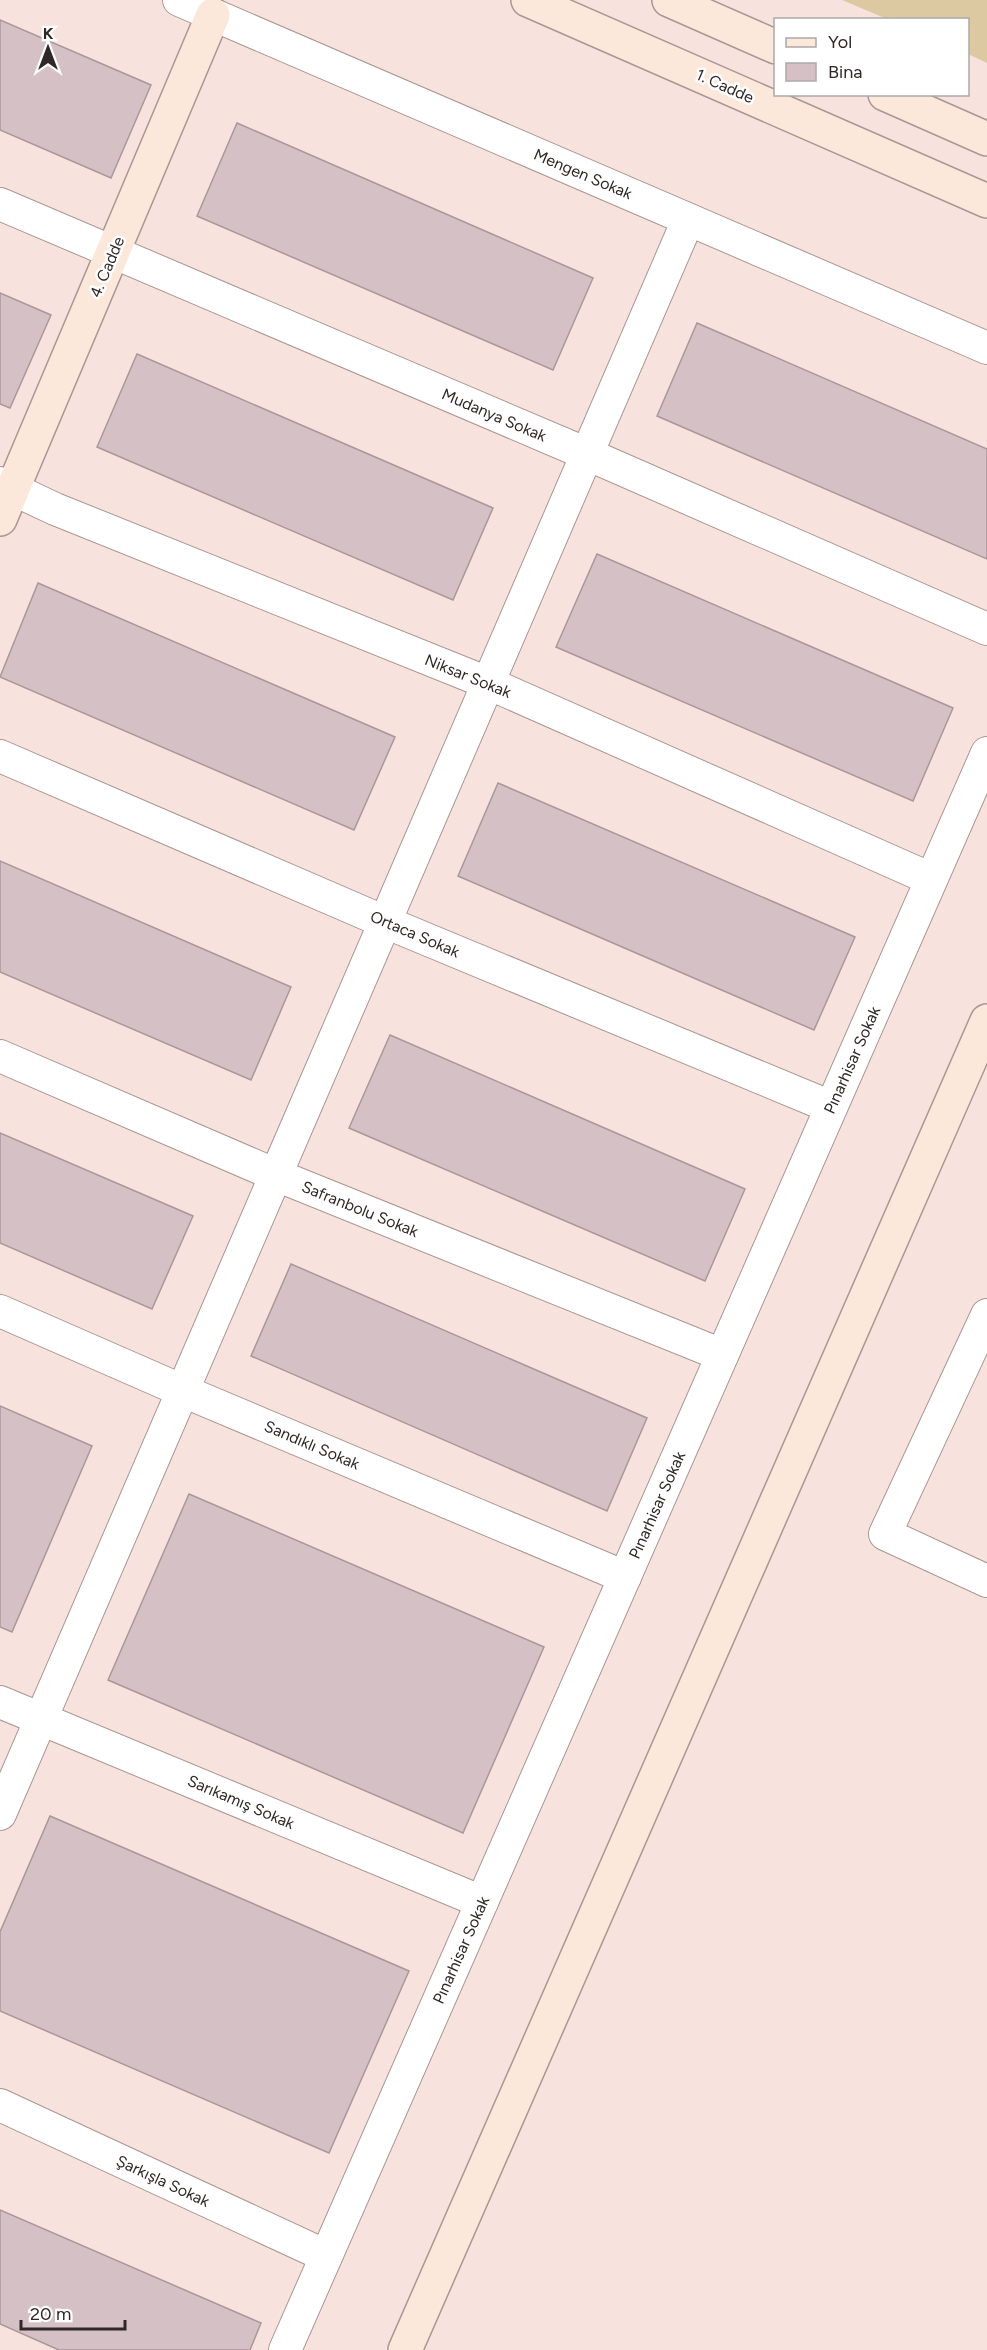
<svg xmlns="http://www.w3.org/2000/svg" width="987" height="2350" font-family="Figtree,sans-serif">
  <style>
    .green { fill: #dcc9a2 }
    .building { fill: #d5c1c5; stroke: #aa979a; stroke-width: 1.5 }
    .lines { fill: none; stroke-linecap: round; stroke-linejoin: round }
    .street-casing { stroke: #aa9692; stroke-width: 34 }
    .secondary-casing { stroke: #aa9692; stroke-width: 36 }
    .street { stroke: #fff; stroke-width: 32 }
    .secondary { stroke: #fbe8db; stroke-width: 33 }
    .labels { text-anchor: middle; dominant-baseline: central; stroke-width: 5; stroke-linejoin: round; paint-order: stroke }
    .street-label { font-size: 16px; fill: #302826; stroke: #fff }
  </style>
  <rect width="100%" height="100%" fill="#f7e2de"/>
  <!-- green -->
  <polygon class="green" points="842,0 987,0 987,63 968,54 968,20 887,19"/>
  <!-- building -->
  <g class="building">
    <polygon points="0,20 151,85 111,178 0,130"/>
    <polygon points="237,123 593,278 553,370 197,216"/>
    <polygon points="0,293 51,315 10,408 0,404"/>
    <polygon points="697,323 987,449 987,559 657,416"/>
    <polygon points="137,354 493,508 453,600 97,447"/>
    <polygon points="597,554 953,708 913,801 556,647"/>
    <polygon points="38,583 395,737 354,830 0,677"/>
    <polygon points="498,783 855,937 814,1030 458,876"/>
    <polygon points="0,861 291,987 251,1080 0,972"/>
    <polygon points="390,1035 745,1189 705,1281 349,1128"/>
    <polygon points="0,1133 193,1216 152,1309 0,1243"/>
    <polygon points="291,1264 647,1418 607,1511 251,1356"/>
    <polygon points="0,1406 92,1446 12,1632 0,1627"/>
    <polygon points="189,1494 544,1647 463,1833 108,1680"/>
    <polygon points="50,1816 409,1971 329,2153 0,2011 0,1932"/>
    <polygon points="0,2210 261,2323 250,2350 59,2350 0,2324"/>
  </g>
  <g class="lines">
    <defs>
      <g id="street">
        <polyline points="179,0 987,348"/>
        <polyline points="0,204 587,454 987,629"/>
        <polyline points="0,483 55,509 488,683 931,879"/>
        <polyline points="0,756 385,922 831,1107"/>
        <polyline points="0,1056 276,1175 722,1355"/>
        <polyline points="0,1311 183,1391 625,1577"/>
        <polyline points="987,1315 885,1534 987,1581"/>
        <polyline points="0,1702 482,1902"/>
        <polyline points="0,1814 688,220"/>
        <polyline points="0,2105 326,2256"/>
        <polyline points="285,2350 987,753"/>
      </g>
      <g id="secondary">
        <polyline points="528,0 987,201"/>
        <polyline points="669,0 776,47"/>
        <polyline points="885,94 987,139"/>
        <polyline points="0,519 213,15"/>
        <polyline points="405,2350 987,1021"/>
      </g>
    </defs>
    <!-- street casing -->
    <use href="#street" class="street-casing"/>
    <!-- secondary casing -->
    <use href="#secondary" class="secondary-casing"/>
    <!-- street -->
    <use href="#street" class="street"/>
    <!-- secondary -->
    <use href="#secondary" class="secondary"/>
  </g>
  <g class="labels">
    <!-- street labels -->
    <g class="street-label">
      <text transform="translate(725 86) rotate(24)">1. Cadde</text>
      <text transform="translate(583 174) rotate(23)">Mengen Sokak</text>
      <text transform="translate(107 267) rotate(-67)">4. Cadde</text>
      <text transform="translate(494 415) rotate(23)">Mudanya Sokak</text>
      <text transform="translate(468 676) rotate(22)">Niksar Sokak</text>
      <text transform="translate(415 934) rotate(23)">Ortaca Sokak</text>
      <text transform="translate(852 1060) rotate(-66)">Pınarhisar Sokak</text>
      <text transform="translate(360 1209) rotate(22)">Safranbolu Sokak</text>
      <text transform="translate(312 1445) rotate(23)">Sandıklı Sokak</text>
      <text transform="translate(657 1505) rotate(-66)">Pınarhisar Sokak</text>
      <text transform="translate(241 1802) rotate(23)">Sarıkamış Sokak</text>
      <text transform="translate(461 1950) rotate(-66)">Pınarhisar Sokak</text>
      <text transform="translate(163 2181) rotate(25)">Şarkışla Sokak</text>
    </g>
  </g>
  <!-- legend -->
  <rect x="774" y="18" width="195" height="78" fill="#ffffff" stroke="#aca9a8" stroke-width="1.5"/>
  <rect x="786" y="38" width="30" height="9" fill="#fbe8db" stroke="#aca9a8" stroke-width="1.5"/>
  <text x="828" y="48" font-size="18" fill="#302826">Yol</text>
  <rect x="786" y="63" width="30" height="18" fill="#d5c1c5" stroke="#aca9a8" stroke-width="1.5"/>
  <text x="828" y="78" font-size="18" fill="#302826">Bina</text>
  <!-- north arrow -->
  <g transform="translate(48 48)" stroke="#ffffff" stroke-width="4.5" paint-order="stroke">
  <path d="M0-4.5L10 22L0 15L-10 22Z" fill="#302826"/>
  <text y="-9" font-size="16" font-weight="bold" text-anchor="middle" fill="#302826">K</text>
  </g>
  <!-- scale -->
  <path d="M21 2320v9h104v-9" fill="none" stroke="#302826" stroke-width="3"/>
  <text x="30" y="2320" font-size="18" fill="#302826" stroke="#ffffff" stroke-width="4.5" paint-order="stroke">20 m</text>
</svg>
